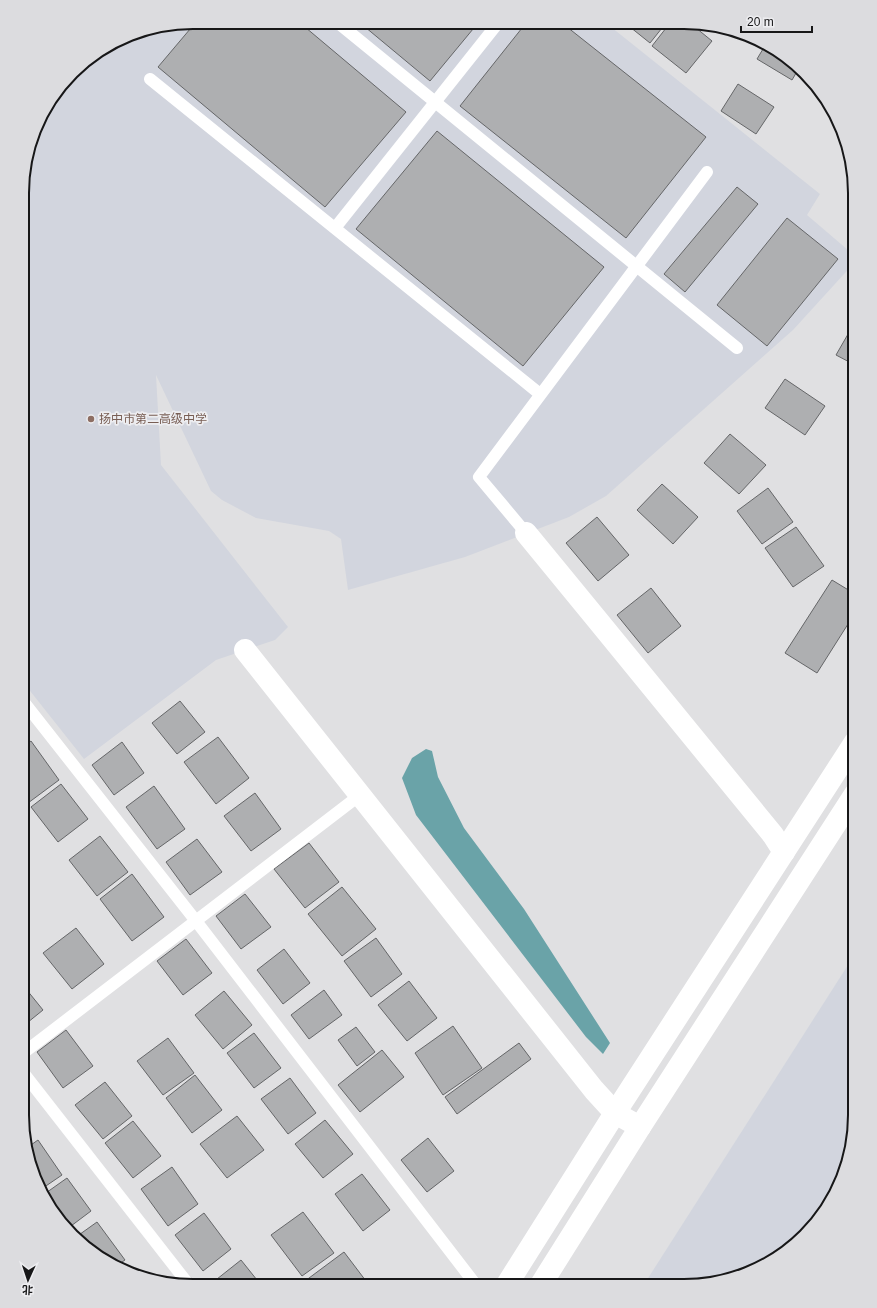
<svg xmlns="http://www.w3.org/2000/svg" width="877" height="1308" font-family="Arial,'Noto Sans SC',sans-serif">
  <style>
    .built { fill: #d2d5de }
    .water { fill: #6aa3a8 }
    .building { fill: #aeafb1; stroke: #656668 }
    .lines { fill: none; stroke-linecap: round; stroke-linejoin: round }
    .lane { stroke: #fff; stroke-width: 12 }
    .street { stroke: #fff; stroke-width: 22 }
    .highway { stroke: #fff; stroke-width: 22 }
    .education-dot { fill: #8d6e63; stroke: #ededf0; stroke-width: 1.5 }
    .labels { text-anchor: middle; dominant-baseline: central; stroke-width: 3.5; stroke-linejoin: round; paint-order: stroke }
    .education-label { font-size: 12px; fill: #785e54; stroke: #ededf0; text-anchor: start }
    .rim { fill: none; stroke: #171718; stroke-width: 2 }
  </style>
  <rect width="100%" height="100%" fill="#e0e0e2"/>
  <!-- built -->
  <g class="built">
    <polygon points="193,22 606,23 820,194 807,215 855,256 855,262 793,330 606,496 569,517 465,557 348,590 341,539 329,531 256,518 222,500 211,491 156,375 161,465 288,627 275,640 216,660 84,759 23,682 23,170 45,108 80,64 138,31"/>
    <polygon points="855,954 855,1127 846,1170 826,1210 788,1251 750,1273 684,1286 643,1286"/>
  </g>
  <!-- water -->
  <polygon class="water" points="426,749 432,751 438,777 464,828 524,909 610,1043 603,1054 586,1037 416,815 402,778 412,758"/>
  <!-- building -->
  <g class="building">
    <polygon points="196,22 299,22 406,112 325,207 158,67"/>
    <polygon points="359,22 478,23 430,81"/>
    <polygon points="526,23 562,23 706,137 626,238 460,106"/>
    <polygon points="625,23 666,23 650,43"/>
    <polygon points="670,23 690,23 712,41 686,73 652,46"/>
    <polygon points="766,44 788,57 799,68 792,80 757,59"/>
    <polygon points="738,84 774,107 756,134 721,111"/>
    <polygon points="437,131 604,267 523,366 356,229"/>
    <polygon points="737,187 758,204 685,292 664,274"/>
    <polygon points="787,218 838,259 767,346 717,305"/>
    <polygon points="855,322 855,365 836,355"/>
    <polygon points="785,379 825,406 805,435 765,408"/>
    <polygon points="730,434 766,465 739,494 704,463"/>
    <polygon points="662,484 698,517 673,544 637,510"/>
    <polygon points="768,488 793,522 762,544 737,511"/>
    <polygon points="597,517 629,555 598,581 566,543"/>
    <polygon points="796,527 824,566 793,587 765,548"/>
    <polygon points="832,580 855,594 855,613 817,673 785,653"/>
    <polygon points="651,588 681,626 648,653 617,615"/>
    <polygon points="180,701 205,732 177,754 152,723"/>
    <polygon points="218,737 249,778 216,804 184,762"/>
    <polygon points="31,741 59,780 28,803 23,796 23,747"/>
    <polygon points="122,742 144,773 114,795 92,765"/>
    <polygon points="61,784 88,819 58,842 31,807"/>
    <polygon points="154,786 185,829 157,849 126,807"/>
    <polygon points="255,793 281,829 251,851 224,816"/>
    <polygon points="100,836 128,872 97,896 69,860"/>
    <polygon points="197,839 222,872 190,895 166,862"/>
    <polygon points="309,843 339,882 305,908 274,869"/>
    <polygon points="22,856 29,863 22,868"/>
    <polygon points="132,874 164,917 132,941 100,899"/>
    <polygon points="342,887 376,929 342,956 308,914"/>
    <polygon points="245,894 271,927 241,949 216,916"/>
    <polygon points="76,928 104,964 72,989 43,953"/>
    <polygon points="376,938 402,974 371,997 344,961"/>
    <polygon points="186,939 212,973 183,995 157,961"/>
    <polygon points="284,949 310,983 283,1004 257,970"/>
    <polygon points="409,981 437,1018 407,1041 378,1005"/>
    <polygon points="22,984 43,1010 22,1027"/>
    <polygon points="324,990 342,1015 309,1039 291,1015"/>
    <polygon points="224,991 252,1025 223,1049 195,1015"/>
    <polygon points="453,1026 482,1068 443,1095 415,1053"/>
    <polygon points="356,1027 375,1052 357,1066 338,1040"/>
    <polygon points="66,1030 93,1066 63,1088 37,1052"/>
    <polygon points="254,1033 281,1068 254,1088 227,1053"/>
    <polygon points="168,1038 194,1073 163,1095 137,1061"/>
    <polygon points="519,1043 531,1059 457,1114 445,1097"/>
    <polygon points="382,1050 404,1077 360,1112 338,1085"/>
    <polygon points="195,1075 222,1110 192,1133 166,1098"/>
    <polygon points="290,1078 316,1113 288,1134 261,1099"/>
    <polygon points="105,1082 132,1116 103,1139 75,1105"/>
    <polygon points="237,1116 264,1150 227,1178 200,1144"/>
    <polygon points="325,1120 353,1154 323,1178 295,1144"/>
    <polygon points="133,1121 161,1156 133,1178 105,1143"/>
    <polygon points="428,1138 454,1171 427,1192 401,1160"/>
    <polygon points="38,1140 62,1175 40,1190 35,1181 28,1147"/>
    <polygon points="172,1167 198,1204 168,1226 141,1189"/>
    <polygon points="362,1174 390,1210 363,1231 335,1194"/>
    <polygon points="67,1178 91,1211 67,1229 57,1219 43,1195"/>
    <polygon points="303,1212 334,1253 302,1276 271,1235"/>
    <polygon points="204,1213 231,1249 203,1271 175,1235"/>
    <polygon points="97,1222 125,1260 116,1266 89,1251 76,1237"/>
    <polygon points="344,1252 369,1285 308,1285 305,1281"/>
    <polygon points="241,1260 261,1285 213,1285 212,1283"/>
    <polygon points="133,1267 141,1277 126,1272"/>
  </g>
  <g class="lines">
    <!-- lane -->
    <g class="lane">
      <polyline points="337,22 737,348"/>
      <polyline points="150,79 540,394"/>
      <polyline points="335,228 498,23"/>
      <polyline points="526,533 479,477 707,172"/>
      <polyline points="23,701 196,921 476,1285"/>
      <polyline points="22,1054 360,795"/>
      <polyline points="22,1071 189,1285"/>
    </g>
    <!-- street -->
    <g class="street">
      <polyline points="526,533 599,622 773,835 784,852"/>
      <polyline points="245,650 594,1090 615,1113 640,1127"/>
    </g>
    <!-- highway -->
    <g class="highway">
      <polyline points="506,1286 615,1113 855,742"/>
      <polyline points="540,1286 640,1127 855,794"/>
    </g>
  </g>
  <!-- markers -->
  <circle class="education-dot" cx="91" cy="419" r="4"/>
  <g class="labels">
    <!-- education labels -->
    <g class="education-label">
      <text x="99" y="419">扬中市第二高级中学</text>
    </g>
  </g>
  <!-- crop -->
  <path d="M0 0H877V1308H0ZM193 29H684A164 164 0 0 1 848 193V1115A164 164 0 0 1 684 1279H193A164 164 0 0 1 29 1115V193A164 164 0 0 1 193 29Z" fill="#dcdcdf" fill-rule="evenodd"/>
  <path class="rim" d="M193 29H684A164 164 0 0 1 848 193V1115A164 164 0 0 1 684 1279H193A164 164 0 0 1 29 1115V193A164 164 0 0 1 193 29Z"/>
  <!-- north arrow -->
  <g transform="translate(28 1280) rotate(183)" stroke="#ededf0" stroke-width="3" paint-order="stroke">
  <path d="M0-3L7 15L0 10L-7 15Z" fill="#171718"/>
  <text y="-6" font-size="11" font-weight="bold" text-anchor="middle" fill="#171718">北</text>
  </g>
  <!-- scale -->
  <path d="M741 26v6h71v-6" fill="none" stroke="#171718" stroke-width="2"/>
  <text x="747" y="26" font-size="12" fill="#171718" stroke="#ededf0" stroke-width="3" paint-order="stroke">20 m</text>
</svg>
